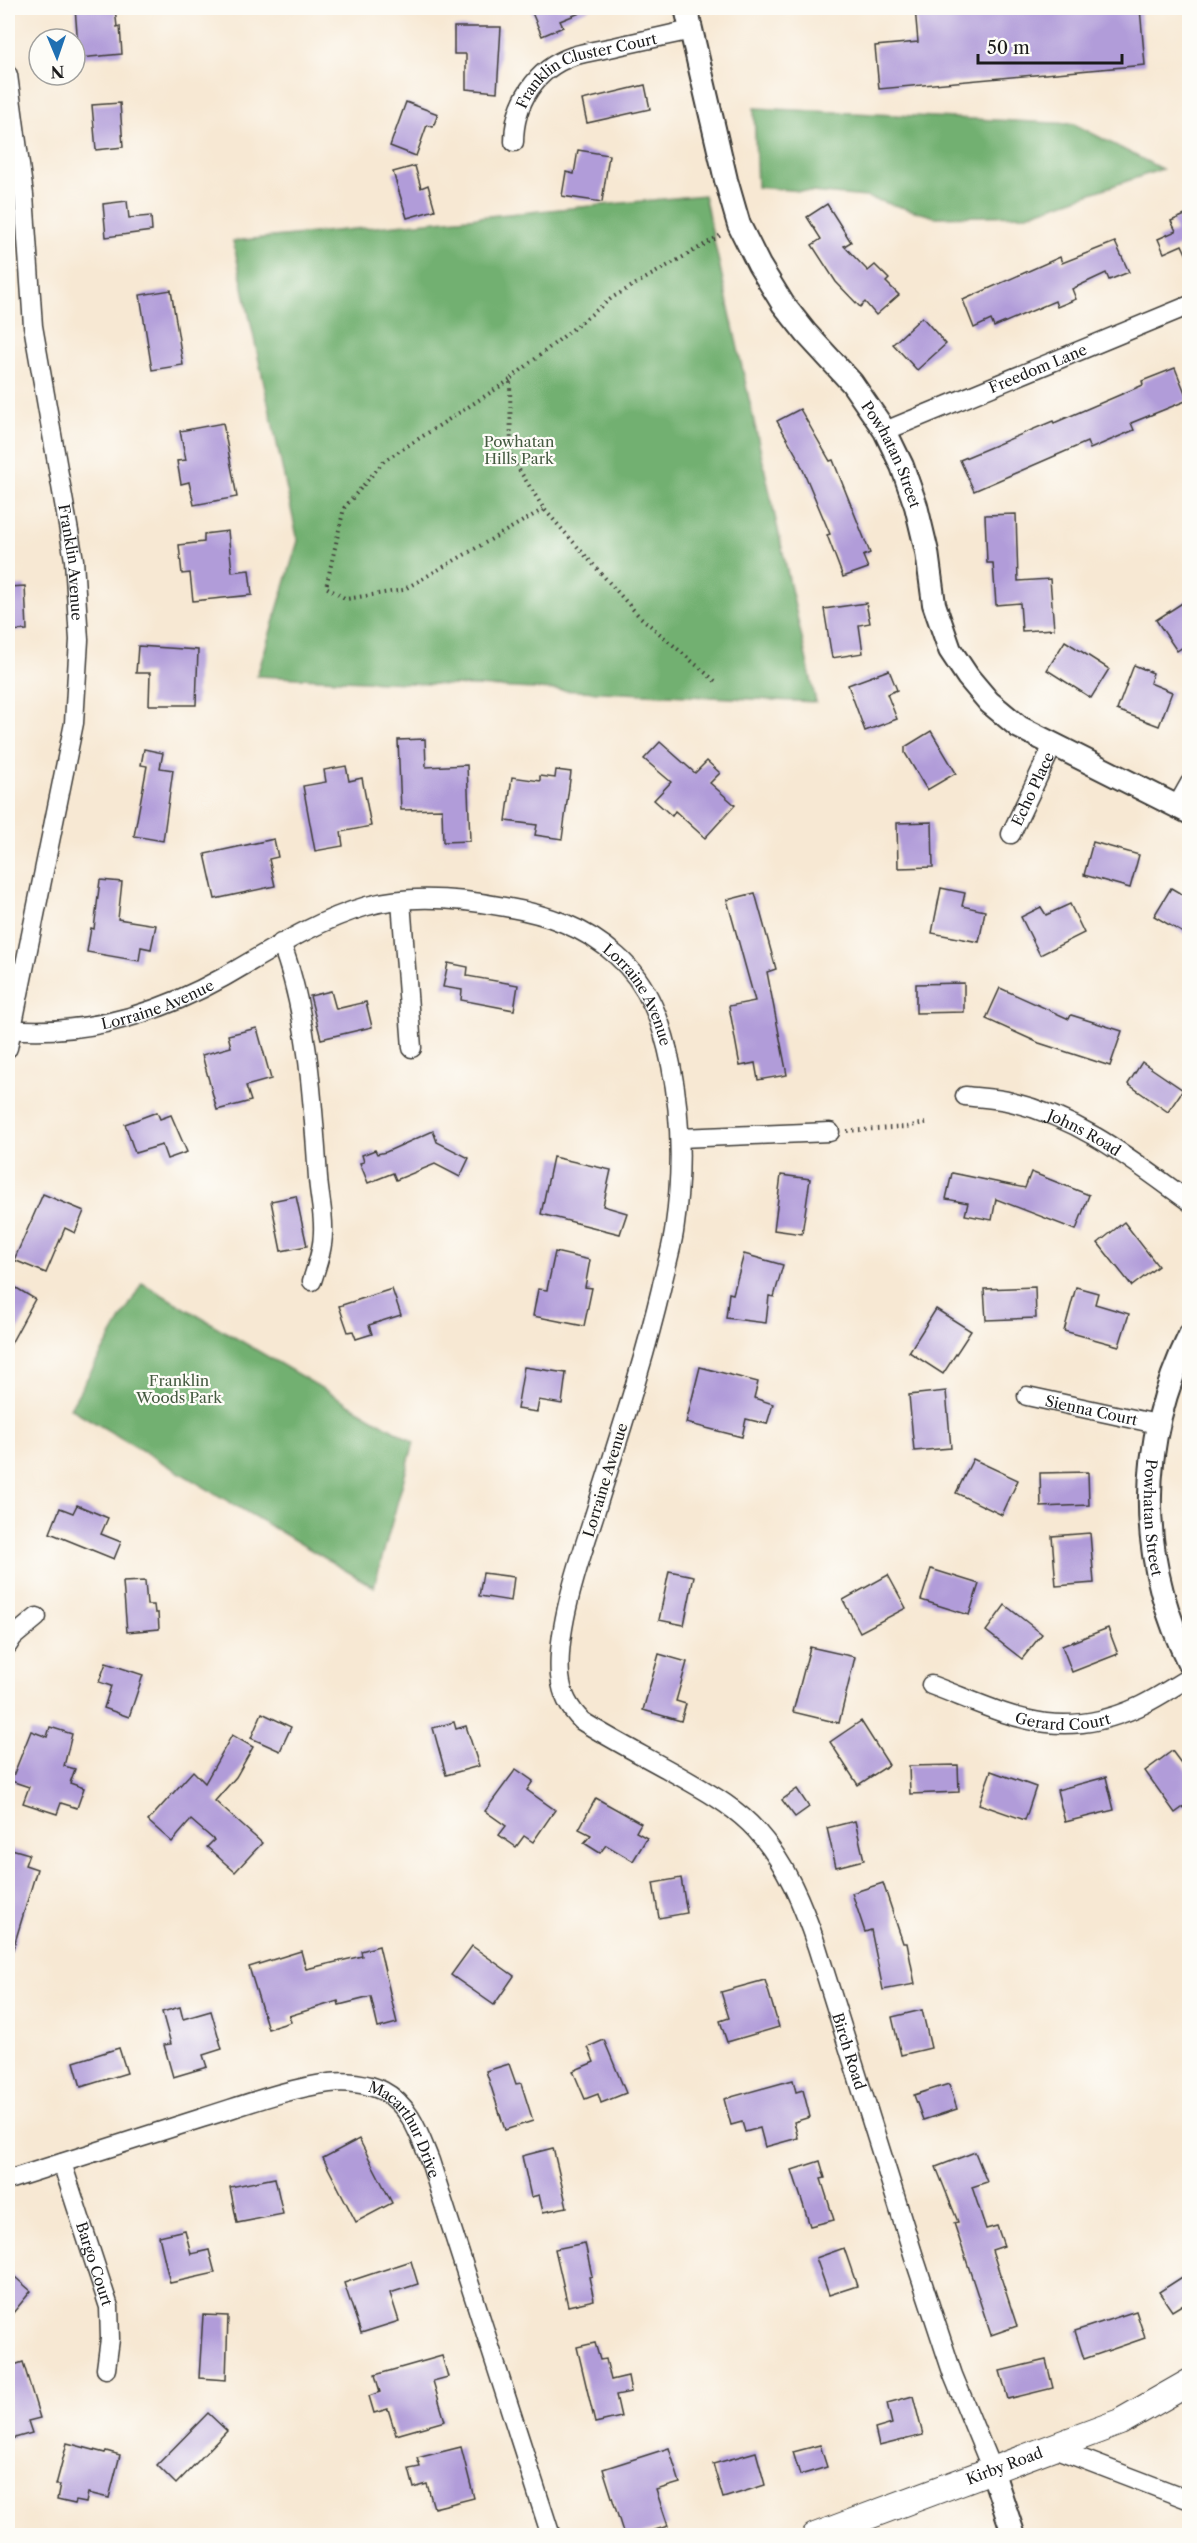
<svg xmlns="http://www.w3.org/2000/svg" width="1197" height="2543" font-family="'Libre Caslon Text',serif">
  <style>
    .forest { fill: #72b071; stroke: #476646; stroke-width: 1.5 }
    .building { fill: #b19cd9 }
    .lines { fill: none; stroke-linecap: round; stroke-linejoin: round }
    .minor-casing { stroke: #3d3b37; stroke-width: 21 }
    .tertiary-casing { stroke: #3d3b37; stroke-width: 26 }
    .secondary-casing { stroke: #3d3b37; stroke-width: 28 }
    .path { stroke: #3d3b37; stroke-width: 4; stroke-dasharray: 1.5 4.5; stroke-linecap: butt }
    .minor { stroke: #fff; stroke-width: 18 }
    .tertiary { stroke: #fff; stroke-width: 22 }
    .secondary { stroke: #fff; stroke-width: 26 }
    .labels { text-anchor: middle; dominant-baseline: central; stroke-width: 4.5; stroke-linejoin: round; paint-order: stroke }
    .street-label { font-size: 15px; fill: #1c1c1c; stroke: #fdfcf7 }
    .park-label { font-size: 15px; fill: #445a40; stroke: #fdfcf7 }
  </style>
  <rect width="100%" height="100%" fill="#fdfcf7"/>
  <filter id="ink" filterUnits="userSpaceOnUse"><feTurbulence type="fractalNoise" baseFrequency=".0167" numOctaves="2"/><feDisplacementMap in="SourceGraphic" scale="12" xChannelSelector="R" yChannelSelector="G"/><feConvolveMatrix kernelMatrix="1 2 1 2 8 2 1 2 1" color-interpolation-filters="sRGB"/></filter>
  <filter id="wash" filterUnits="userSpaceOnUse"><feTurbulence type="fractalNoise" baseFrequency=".008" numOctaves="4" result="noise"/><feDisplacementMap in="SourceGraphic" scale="24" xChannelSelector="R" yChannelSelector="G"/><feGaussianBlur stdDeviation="1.35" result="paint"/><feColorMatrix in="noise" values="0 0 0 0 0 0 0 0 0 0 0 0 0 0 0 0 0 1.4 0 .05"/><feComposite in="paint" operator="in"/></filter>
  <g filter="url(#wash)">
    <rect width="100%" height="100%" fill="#f7e8d3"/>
    <!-- forest -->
    <g class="forest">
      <polygon points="754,108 1074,124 1162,169 1027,215 935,217 866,197 757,187"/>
      <polygon points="704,195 816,702 257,676 298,541 233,241"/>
      <polygon points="142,1283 414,1442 374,1587 70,1408"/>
    </g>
    <g id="blocks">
      <!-- building -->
      <g class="building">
        <polygon points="75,8 115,8 117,27 120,26 122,54 79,58"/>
        <polygon points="530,8 592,8 560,21 563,27 542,36"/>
        <polygon points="915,8 1140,8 1145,65 879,89 875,46 918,42"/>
        <polygon points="454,27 501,27 497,92 466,89 466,54 454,54"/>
        <polygon points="645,85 650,109 587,123 582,100"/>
        <polygon points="406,102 438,114 433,127 427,125 416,156 390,146"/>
        <polygon points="120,103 123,147 96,150 92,105"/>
        <polygon points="578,150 609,155 602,202 562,196 566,172 574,174"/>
        <polygon points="415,166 421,188 428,185 435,210 407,218 393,172"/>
        <polygon points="127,201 129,218 151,216 152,231 106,237 103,204"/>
        <polygon points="827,204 851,242 844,246 868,271 875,265 889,279 886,282 899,295 876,315 865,302 860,307 836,282 812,245 821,239 807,217"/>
        <polygon points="1190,213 1190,262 1182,245 1164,253 1158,239 1176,231 1171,221"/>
        <polygon points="1115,242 1129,272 1109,280 1106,273 1072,289 1076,299 1057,307 1055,301 994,327 991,320 974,328 963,300 1060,257 1062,263"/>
        <polygon points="171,290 183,365 152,370 140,295"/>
        <polygon points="922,317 946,344 917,370 893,344"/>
        <polygon points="1175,368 1188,400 1131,423 1134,430 1090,449 1087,442 974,491 960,460 1053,421 1054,423 1143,385 1142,381"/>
        <polygon points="800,409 830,461 833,460 870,553 863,556 868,568 843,577 827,535 830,534 798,458 777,421"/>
        <polygon points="223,423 237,497 194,505 189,482 181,484 177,461 186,460 180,431"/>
        <polygon points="1016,514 1018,581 1050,579 1054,629 1022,631 1020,603 996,605 993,563 987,563 985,515"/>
        <polygon points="228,531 232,572 249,570 252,595 193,601 190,573 182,574 179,545 204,542 204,534"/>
        <polygon points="25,586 27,630 8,631 8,587"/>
        <polygon points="1190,598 1190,642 1177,651 1156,620"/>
        <polygon points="866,603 870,623 859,625 863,653 832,658 824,609"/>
        <polygon points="1065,641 1109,669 1091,698 1047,670"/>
        <polygon points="138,646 198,650 196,705 149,705 150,673 136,673"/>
        <polygon points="1134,665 1153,673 1150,683 1172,692 1159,726 1117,710"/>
        <polygon points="889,670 897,690 887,694 897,719 865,731 848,685"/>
        <polygon points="931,731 956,773 927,790 905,753 905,747"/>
        <polygon points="425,739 426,767 467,765 470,841 443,842 442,809 401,810 398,740"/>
        <polygon points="660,742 695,773 707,761 720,773 710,783 735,805 705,838 675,811 672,816 654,800 671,782 644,759"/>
        <polygon points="144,749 163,753 160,768 173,770 163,841 134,836 147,766 141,765"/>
        <polygon points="346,766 349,781 362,778 371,826 341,832 343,846 315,851 303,786 326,782 324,770"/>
        <polygon points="556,770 571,772 562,839 535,835 537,825 506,821 512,777 540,781 540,776 555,778"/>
        <polygon points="932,822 933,867 898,868 897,823"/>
        <polygon points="274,839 278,857 269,859 275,886 215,899 205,854"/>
        <polygon points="1093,842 1139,855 1130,888 1084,875"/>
        <polygon points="100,880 122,882 118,919 156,925 151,949 141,947 139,961 87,952 91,928 94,929"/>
        <polygon points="941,888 965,893 962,906 985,911 979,942 932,933"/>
        <polygon points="1171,888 1190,899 1190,937 1154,916"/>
        <polygon points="755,893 776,969 767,972 787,1075 758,1080 755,1063 740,1066 729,1006 755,1001 727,900"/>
        <polygon points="1070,904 1084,933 1040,955 1021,917 1041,907 1046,915"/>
        <polygon points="448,963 468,967 467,976 518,985 514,1010 461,1000 462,990 443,987"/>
        <polygon points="964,983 964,1012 916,1013 916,984"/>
        <polygon points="1000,988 1069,1019 1071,1015 1122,1031 1110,1066 1039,1043 986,1019"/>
        <polygon points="331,991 336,1009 366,1002 372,1027 321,1039 310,996"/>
        <polygon points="257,1028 271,1079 246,1086 251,1101 217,1110 202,1055 231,1047 228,1035"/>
        <polygon points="1142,1062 1183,1090 1168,1112 1128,1084"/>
        <polygon points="157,1112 160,1119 171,1115 187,1152 167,1159 162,1145 135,1153 125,1124"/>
        <polygon points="433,1131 437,1142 469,1158 460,1177 435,1164 396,1180 393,1173 368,1183 360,1163 364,1162 362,1155 375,1150 377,1154 386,1152"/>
        <polygon points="553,1157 611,1170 603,1206 627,1213 620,1234 541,1214"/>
        <polygon points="1031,1172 1089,1195 1076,1230 996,1199 992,1220 965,1215 968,1203 946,1199 952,1173 1025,1188"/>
        <polygon points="781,1175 810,1179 802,1234 774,1230"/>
        <polygon points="43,1194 84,1211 75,1233 65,1228 46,1273 14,1260"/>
        <polygon points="296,1196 307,1246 281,1251 271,1201"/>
        <polygon points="1124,1222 1158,1266 1132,1286 1098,1243"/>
        <polygon points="555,1252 590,1260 585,1287 592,1288 584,1326 533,1316 538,1289 547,1290"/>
        <polygon points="744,1254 783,1265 774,1297 769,1296 766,1323 726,1318 729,1293 733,1294"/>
        <polygon points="8,1283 35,1299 8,1349"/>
        <polygon points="1035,1287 1036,1318 986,1320 984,1289"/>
        <polygon points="1076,1287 1098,1293 1095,1304 1129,1314 1119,1346 1064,1331"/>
        <polygon points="392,1289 401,1315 369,1325 372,1334 356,1339 353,1331 348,1332 339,1306"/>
        <polygon points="936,1309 971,1331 943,1374 909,1352"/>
        <polygon points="524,1367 566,1373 562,1404 539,1400 537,1412 517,1409"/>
        <polygon points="700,1367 758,1382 754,1398 773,1404 767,1424 746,1419 742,1437 686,1423"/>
        <polygon points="946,1391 951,1448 914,1451 909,1395"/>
        <polygon points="973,1459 1018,1480 1002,1515 956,1493"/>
        <polygon points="1088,1472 1089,1505 1041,1507 1040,1473"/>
        <polygon points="77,1505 108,1518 101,1534 121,1542 114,1559 50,1533 60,1508 73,1513"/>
        <polygon points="1090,1533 1094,1583 1056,1586 1052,1536"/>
        <polygon points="931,1569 979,1584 969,1615 921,1600"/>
        <polygon points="669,1571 694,1576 684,1625 659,1620"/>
        <polygon points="483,1573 514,1577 511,1601 479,1596"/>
        <polygon points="888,1575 906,1608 860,1632 843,1600"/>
        <polygon points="145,1581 147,1605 154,1605 155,1613 158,1613 159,1629 127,1632 123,1582"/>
        <polygon points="1005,1605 1042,1634 1022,1659 986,1631"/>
        <polygon points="1108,1628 1118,1654 1072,1672 1062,1646"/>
        <polygon points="810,1647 855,1657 839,1723 793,1712"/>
        <polygon points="659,1654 687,1662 676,1701 686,1704 681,1721 643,1710"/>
        <polygon points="106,1663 143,1675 129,1717 104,1708 111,1686 99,1682"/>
        <polygon points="262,1713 291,1727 280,1751 251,1738"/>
        <polygon points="861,1721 889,1765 858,1785 830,1742"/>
        <polygon points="454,1722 456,1729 466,1726 479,1766 446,1775 433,1728"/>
        <polygon points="50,1727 72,1734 64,1766 75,1769 70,1783 84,1788 77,1808 61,1803 57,1814 23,1803 29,1787 11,1781 31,1731 47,1737"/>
        <polygon points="232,1735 253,1747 236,1777 215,1801 262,1843 235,1872 207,1847 214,1840 191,1820 172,1842 148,1821 193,1771 205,1783"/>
        <polygon points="1172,1751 1190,1775 1190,1802 1175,1813 1145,1771"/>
        <polygon points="958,1765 959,1792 910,1794 909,1766"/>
        <polygon points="516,1769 533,1781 527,1790 555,1810 533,1842 524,1836 516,1847 499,1835 506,1826 485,1811"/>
        <polygon points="991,1771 1036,1787 1025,1820 979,1804"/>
        <polygon points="1106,1777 1114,1810 1065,1822 1057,1790"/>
        <polygon points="797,1789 809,1807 795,1817 782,1800"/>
        <polygon points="596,1798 641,1823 636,1832 647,1838 633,1861 606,1845 600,1853 584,1843 591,1835 579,1829"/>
        <polygon points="855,1821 864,1860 836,1867 827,1828"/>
        <polygon points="8,1848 29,1854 25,1865 37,1869 12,1952 8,1951"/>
        <polygon points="681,1878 687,1913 659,1918 653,1883"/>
        <polygon points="883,1883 903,1943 907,1943 915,1984 883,1990 871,1930 865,1932 852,1893"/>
        <polygon points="379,1946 397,2023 378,2028 371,1997 339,2005 338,2001 289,2016 291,2022 268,2029 249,1967 301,1951 306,1969 362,1956 361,1951"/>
        <polygon points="472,1946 514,1976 494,2005 451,1975"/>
        <polygon points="765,1980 779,2027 727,2042 720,2021 729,2018 721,1992"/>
        <polygon points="180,2007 183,2019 211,2011 222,2049 203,2055 207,2067 173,2077 164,2045 171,2044 162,2012"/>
        <polygon points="922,2010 931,2048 901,2055 892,2017"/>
        <polygon points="604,2040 626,2093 601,2103 598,2094 585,2099 573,2071 594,2062 588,2047"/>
        <polygon points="119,2048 127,2073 81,2087 74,2062"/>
        <polygon points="509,2064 516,2084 521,2083 533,2121 505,2130 486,2071"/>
        <polygon points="793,2080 796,2092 803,2090 810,2117 794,2122 798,2138 765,2147 760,2128 745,2132 742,2122 731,2125 724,2099"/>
        <polygon points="949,2084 957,2109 923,2120 914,2095"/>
        <polygon points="359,2139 392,2203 356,2222 323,2158"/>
        <polygon points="553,2148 567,2207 543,2212 539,2195 531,2197 522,2156"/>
        <polygon points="975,2152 987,2182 972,2187 986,2229 997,2226 1004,2246 992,2250 1017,2326 991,2335 954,2223 958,2222 936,2167"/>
        <polygon points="820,2161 825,2178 821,2179 834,2220 810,2226 792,2170"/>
        <polygon points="275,2178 283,2214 237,2223 230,2187"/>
        <polygon points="185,2230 191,2254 209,2250 215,2273 170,2283 159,2236"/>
        <polygon points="585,2243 592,2276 589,2277 594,2300 568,2306 555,2249"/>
        <polygon points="844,2248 857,2286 829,2295 816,2258"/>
        <polygon points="411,2261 418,2284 390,2293 399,2321 361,2333 344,2283"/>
        <polygon points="8,2271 31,2291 8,2319"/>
        <polygon points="1190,2272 1190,2300 1172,2311 1159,2292"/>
        <polygon points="1136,2311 1145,2338 1084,2359 1075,2331"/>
        <polygon points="203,2315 228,2316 226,2380 199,2378"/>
        <polygon points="595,2343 600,2360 606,2359 611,2380 628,2376 631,2392 616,2395 621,2417 595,2423 577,2347"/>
        <polygon points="442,2356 448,2377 433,2381 445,2421 396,2435 388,2409 374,2413 369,2396 380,2392 375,2375"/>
        <polygon points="1046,2360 1053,2388 1008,2399 1000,2371"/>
        <polygon points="23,2362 40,2418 28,2421 32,2433 8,2440 8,2367"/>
        <polygon points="913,2396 923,2435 879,2446 875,2429 892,2424 887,2403"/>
        <polygon points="208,2413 227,2431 176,2484 157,2465"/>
        <polygon points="67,2443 105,2453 106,2451 120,2455 109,2498 88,2493 86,2503 76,2501 75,2504 57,2500 60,2485 56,2485"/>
        <polygon points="820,2445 827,2467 800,2475 793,2452"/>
        <polygon points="461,2447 474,2498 434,2508 427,2484 414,2488 409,2469 420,2467 417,2458"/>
        <polygon points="669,2448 680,2483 656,2490 668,2526 639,2535 624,2535 603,2469"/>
        <polygon points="756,2452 765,2485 723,2498 713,2464"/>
      </g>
    </g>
  </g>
  <g filter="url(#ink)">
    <use href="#blocks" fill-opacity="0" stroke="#3d3b37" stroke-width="1.5"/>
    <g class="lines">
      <defs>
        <g id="minor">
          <path id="s1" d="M8 75 24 195 33 326 74 560 79 640 74 723 8 1048"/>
          <path id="s2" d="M514 142C514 104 535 69 573 56 586 52 600 50 614 47 640 41 665 36 691 30"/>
          <path id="s3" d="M885 431 1190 305"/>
          <polyline points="1177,806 1190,783"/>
          <path id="s4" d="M1011 834 1053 745"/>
          <polyline points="401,901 412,1048"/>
          <path d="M281 943C308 1012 313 1104 318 1178 319 1195 324 1214 323 1232 323 1249 317 1265 312 1281"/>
          <path id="s5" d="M8 1029C84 1036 158 1014 224 977 271 950 315 921 367 906 410 894 462 899 505 907 546 914 585 927 617 956 649 984 663 1025 671 1065 682 1120 682 1177 674 1232 671 1251 665 1270 661 1289 643 1365 618 1439 595 1513 580 1559 556 1628 560 1676 562 1695 569 1708 582 1721 617 1743 654 1761 690 1782 713 1795 738 1810 756 1830 786 1863 803 1905 817 1947L914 2257 953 2375 992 2470"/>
          <path id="s6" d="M965 1096C980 1098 996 1098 1011 1102 1082 1119 1132 1160 1190 1202"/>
          <polyline points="680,1138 830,1132"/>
          <path id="s7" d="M1027 1396 1157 1424"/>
          <polyline points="8,1645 13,1637 37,1617"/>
          <path id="s8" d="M931 1685C1008 1714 1056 1744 1138 1707 1156 1699 1173 1687 1190 1677"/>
          <path id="s9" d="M62 2163 109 2307 110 2339 106 2369"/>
          <path id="s10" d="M8 2180C72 2159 137 2139 202 2118 244 2105 286 2089 329 2083 346 2081 367 2083 383 2091 410 2105 419 2134 430 2161L551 2536"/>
          <polyline points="1054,2448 1190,2500"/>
        </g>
        <g id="tertiary">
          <path id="s11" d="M686 8 726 180 739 225 759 265 783 304 806 333 852 383 885 431 902 466 916 506 927 552 934 604 950 650 968 677 989 702 1019 727 1190 813"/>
          <path id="s12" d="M1190 1335C1137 1443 1136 1557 1190 1665"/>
          <polyline points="992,2470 1014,2536"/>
        </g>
        <g id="secondary">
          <path id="s13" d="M815 2536 1120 2422 1190 2382"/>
        </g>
      </defs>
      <!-- minor casing -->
      <use href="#minor" class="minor-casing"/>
      <!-- tertiary casing -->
      <use href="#tertiary" class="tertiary-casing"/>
      <!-- secondary casing -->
      <use href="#secondary" class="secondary-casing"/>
      <!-- path -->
      <g class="path">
        <polyline points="510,380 384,461 344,508 326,587 346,599 403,590 544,509"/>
        <polyline points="715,681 638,615 544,509 511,457 510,379 613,297 723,234"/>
        <polyline points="847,1131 906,1127 930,1122"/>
      </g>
      <!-- minor -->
      <use href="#minor" class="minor"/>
      <!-- tertiary -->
      <use href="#tertiary" class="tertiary"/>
      <!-- secondary -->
      <use href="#secondary" class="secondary"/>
    </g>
  </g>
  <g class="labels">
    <!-- street labels -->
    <g class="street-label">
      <text stroke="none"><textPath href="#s2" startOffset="116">Franklin Cluster Court</textPath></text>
      <text stroke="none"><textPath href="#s3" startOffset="165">Freedom Lane</textPath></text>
      <text stroke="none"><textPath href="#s11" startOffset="501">Powhatan Street</textPath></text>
      <text stroke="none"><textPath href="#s1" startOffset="492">Franklin Avenue</textPath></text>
      <text stroke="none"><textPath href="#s4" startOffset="50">Echo Place</textPath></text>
      <text stroke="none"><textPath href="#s5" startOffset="693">Lorraine Avenue</textPath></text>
      <text stroke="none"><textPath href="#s5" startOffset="153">Lorraine Avenue</textPath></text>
      <text stroke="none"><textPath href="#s6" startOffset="126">Johns Road</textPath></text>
      <text stroke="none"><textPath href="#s7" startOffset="66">Sienna Court</textPath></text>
      <text transform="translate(605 1480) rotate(-73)">Lorraine Avenue</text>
      <text stroke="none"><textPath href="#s12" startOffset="189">Powhatan Street</textPath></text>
      <text stroke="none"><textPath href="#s8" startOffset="138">Gerard Court</textPath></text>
      <text stroke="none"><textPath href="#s5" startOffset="1899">Birch Road</textPath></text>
      <text stroke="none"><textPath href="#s10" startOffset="435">Macarthur Drive</textPath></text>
      <text stroke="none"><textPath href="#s9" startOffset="106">Bargo Court</textPath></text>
      <text stroke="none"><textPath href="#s13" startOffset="202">Kirby Road</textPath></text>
    </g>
    <!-- park labels -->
    <g class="park-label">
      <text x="519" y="441">Powhatan<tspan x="519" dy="17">Hills Park</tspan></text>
      <text x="179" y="1380">Franklin<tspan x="179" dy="17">Woods Park</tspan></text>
    </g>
  </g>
  <!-- margin -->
  <rect width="1197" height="2543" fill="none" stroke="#fdfcf7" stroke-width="30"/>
  <!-- north arrow -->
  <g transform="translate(57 57) rotate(178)"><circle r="28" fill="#fdfcf7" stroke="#a3a29f" stroke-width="1.5"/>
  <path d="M0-4.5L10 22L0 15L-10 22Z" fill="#1f6fb2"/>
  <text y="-9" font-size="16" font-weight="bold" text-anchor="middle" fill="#1c1c1c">N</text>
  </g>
  <!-- scale -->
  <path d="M978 54v9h144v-9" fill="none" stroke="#1c1c1c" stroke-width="3"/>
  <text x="987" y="54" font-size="18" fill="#1c1c1c" stroke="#fdfcf7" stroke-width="4.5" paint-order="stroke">50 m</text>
</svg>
